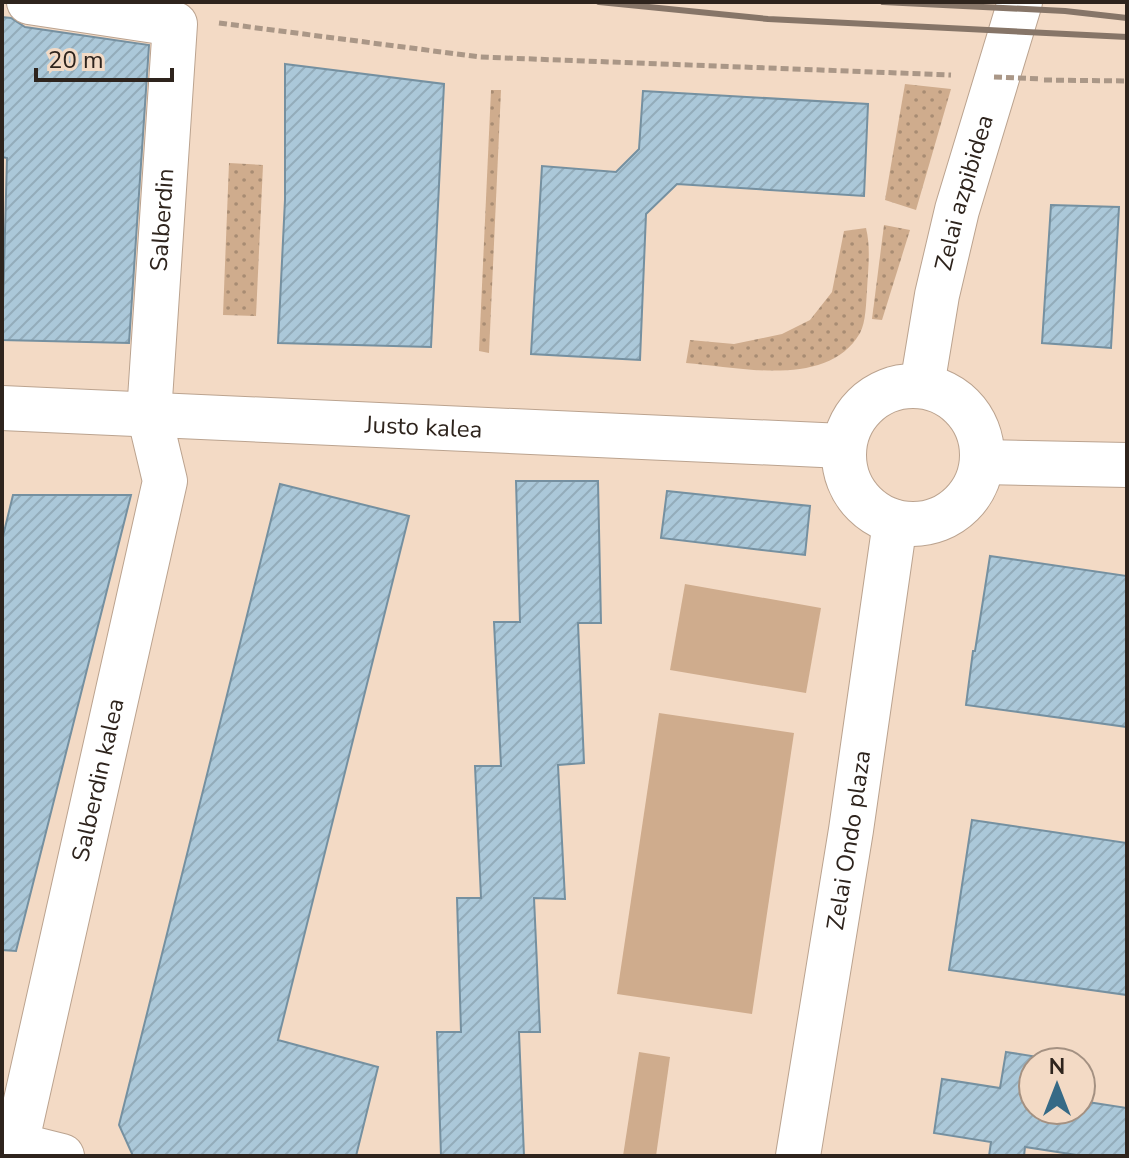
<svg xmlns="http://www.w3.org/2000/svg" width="1129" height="1158" font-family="'Nunito Sans',sans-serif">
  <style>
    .grass { fill: url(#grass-dots) }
    .park { fill: #cfac8d }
    .building { fill: url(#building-hatch); stroke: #7590a0; stroke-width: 2 }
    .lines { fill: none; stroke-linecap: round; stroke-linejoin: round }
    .street-casing { stroke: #bba38f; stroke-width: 46 }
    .path { stroke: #aa9787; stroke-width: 5; stroke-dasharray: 8 4; stroke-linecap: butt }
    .street { stroke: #fff; stroke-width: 44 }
    .rail { stroke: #867568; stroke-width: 6 }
    .path-bridge { stroke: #aa9787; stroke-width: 5; stroke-dasharray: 8 4; stroke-linecap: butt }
    .labels { text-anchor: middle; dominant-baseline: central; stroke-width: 7; stroke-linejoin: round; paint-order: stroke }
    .street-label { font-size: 24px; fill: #2e241d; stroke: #f3dac5 }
  </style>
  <defs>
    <pattern id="grass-dots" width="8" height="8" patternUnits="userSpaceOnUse" patternTransform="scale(2)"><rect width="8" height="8" fill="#cfac8d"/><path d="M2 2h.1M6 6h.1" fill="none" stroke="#a88c73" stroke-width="1.8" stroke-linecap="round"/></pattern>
    <pattern id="building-hatch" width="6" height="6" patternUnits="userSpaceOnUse" patternTransform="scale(2)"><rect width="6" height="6" fill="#abc8d9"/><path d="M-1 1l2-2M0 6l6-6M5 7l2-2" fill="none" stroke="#93acba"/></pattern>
  </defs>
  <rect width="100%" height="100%" fill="#f3dac5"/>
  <!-- grass -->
  <g class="grass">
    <polygon points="905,84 951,89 916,210 885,200"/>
    <polygon points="491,90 501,90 489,353 479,351"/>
    <polygon points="229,163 263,165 256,316 223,315"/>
    <polygon points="884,225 910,230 882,320 872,319"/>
    <path d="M866 228C871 248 868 270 867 290 866 303 866 322 860 333 828 389 739 367 686 363L690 340 734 344 782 334 810 320 832 292 844 231Z"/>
  </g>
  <!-- park -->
  <g class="park">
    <polygon points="685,584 821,608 806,693 670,670"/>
    <polygon points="659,713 794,733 752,1014 617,994"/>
    <polygon points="639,1052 670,1057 656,1156 623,1156"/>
  </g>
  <!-- building -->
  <g class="building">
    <polygon points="2,17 11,18 25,27 149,45 129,343 2,340 7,158 2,157"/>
    <polygon points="285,64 444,84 431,347 278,343 285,200"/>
    <polygon points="643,91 868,104 864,196 677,184 646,214 640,360 531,354 542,166 616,172 639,149"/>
    <polygon points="1051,205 1119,207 1111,348 1042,343"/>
    <polygon points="516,481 598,481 601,623 578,623 584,763 558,765 565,899 534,898 540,1032 519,1032 524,1156 441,1156 437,1032 461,1032 457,898 481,898 475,766 501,766 494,622 520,622"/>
    <polygon points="280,484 409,516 278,1040 378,1067 356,1156 133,1156 119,1125"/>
    <polygon points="667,491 810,506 805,555 661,538"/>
    <polygon points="13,495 131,495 16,951 2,950 2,540"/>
    <polygon points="990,556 1127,576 1127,727 966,705 973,651 975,651"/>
    <polygon points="972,820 1127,843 1127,995 949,970"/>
    <polygon points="1006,1052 1038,1057 1038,1062 1033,1062 1033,1110 1081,1110 1081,1101 1127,1108 1127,1156 1083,1156 1025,1147 1024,1156 989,1156 991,1142 934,1133 942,1079 1000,1088"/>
  </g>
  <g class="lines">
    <defs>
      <g id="street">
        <circle cx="913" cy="455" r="69"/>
        <path id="s1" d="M922 386 937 295 957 210 1020 2"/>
        <path id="s2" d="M2 408 843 446"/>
        <polyline points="982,462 1127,465"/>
        <polyline points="2,1141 62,1156"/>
        <path id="s3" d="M16 1145 165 481 149 414 175 24 29 2"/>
        <path id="s4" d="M798 1156 851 830 895 522"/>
      </g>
    </defs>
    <!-- street casing -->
    <use href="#street" class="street-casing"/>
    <!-- path -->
    <g class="path">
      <polyline points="219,23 480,57 951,75"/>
      <polyline points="1044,80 1127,81"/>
    </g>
    <!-- street -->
    <use href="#street" class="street"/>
    <!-- rail -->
    <g class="rail">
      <polyline points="599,2 768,19 1127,37"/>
      <polyline points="883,2 1065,11 1127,18"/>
    </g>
    <!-- path-bridge -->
    <polyline class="path-bridge" points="994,77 1042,79"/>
  </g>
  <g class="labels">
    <!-- street labels -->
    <g class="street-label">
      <text stroke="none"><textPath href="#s1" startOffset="198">Zelai azpibidea</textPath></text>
      <text stroke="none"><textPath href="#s3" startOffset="944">Salberdin</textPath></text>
      <text stroke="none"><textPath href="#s2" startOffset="422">Justo kalea</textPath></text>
      <text stroke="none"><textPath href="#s3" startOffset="374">Salberdin kalea</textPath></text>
      <text stroke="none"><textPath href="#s4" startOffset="320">Zelai Ondo plaza</textPath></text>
    </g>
  </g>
  <!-- border -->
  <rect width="1129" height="1158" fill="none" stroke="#2e241d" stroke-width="8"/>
  <!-- north arrow -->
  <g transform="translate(1057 1086)"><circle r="38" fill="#f3dac5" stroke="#a49182" stroke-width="2"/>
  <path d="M0-6L14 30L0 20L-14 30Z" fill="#366a86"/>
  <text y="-12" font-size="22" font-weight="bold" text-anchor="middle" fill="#2e241d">N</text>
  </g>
  <!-- scale -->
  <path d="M36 68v12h136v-12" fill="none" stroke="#2e241d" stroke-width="4"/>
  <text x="48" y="68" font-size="24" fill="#2e241d" stroke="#f3dac5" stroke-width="6" paint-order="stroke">20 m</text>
</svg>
